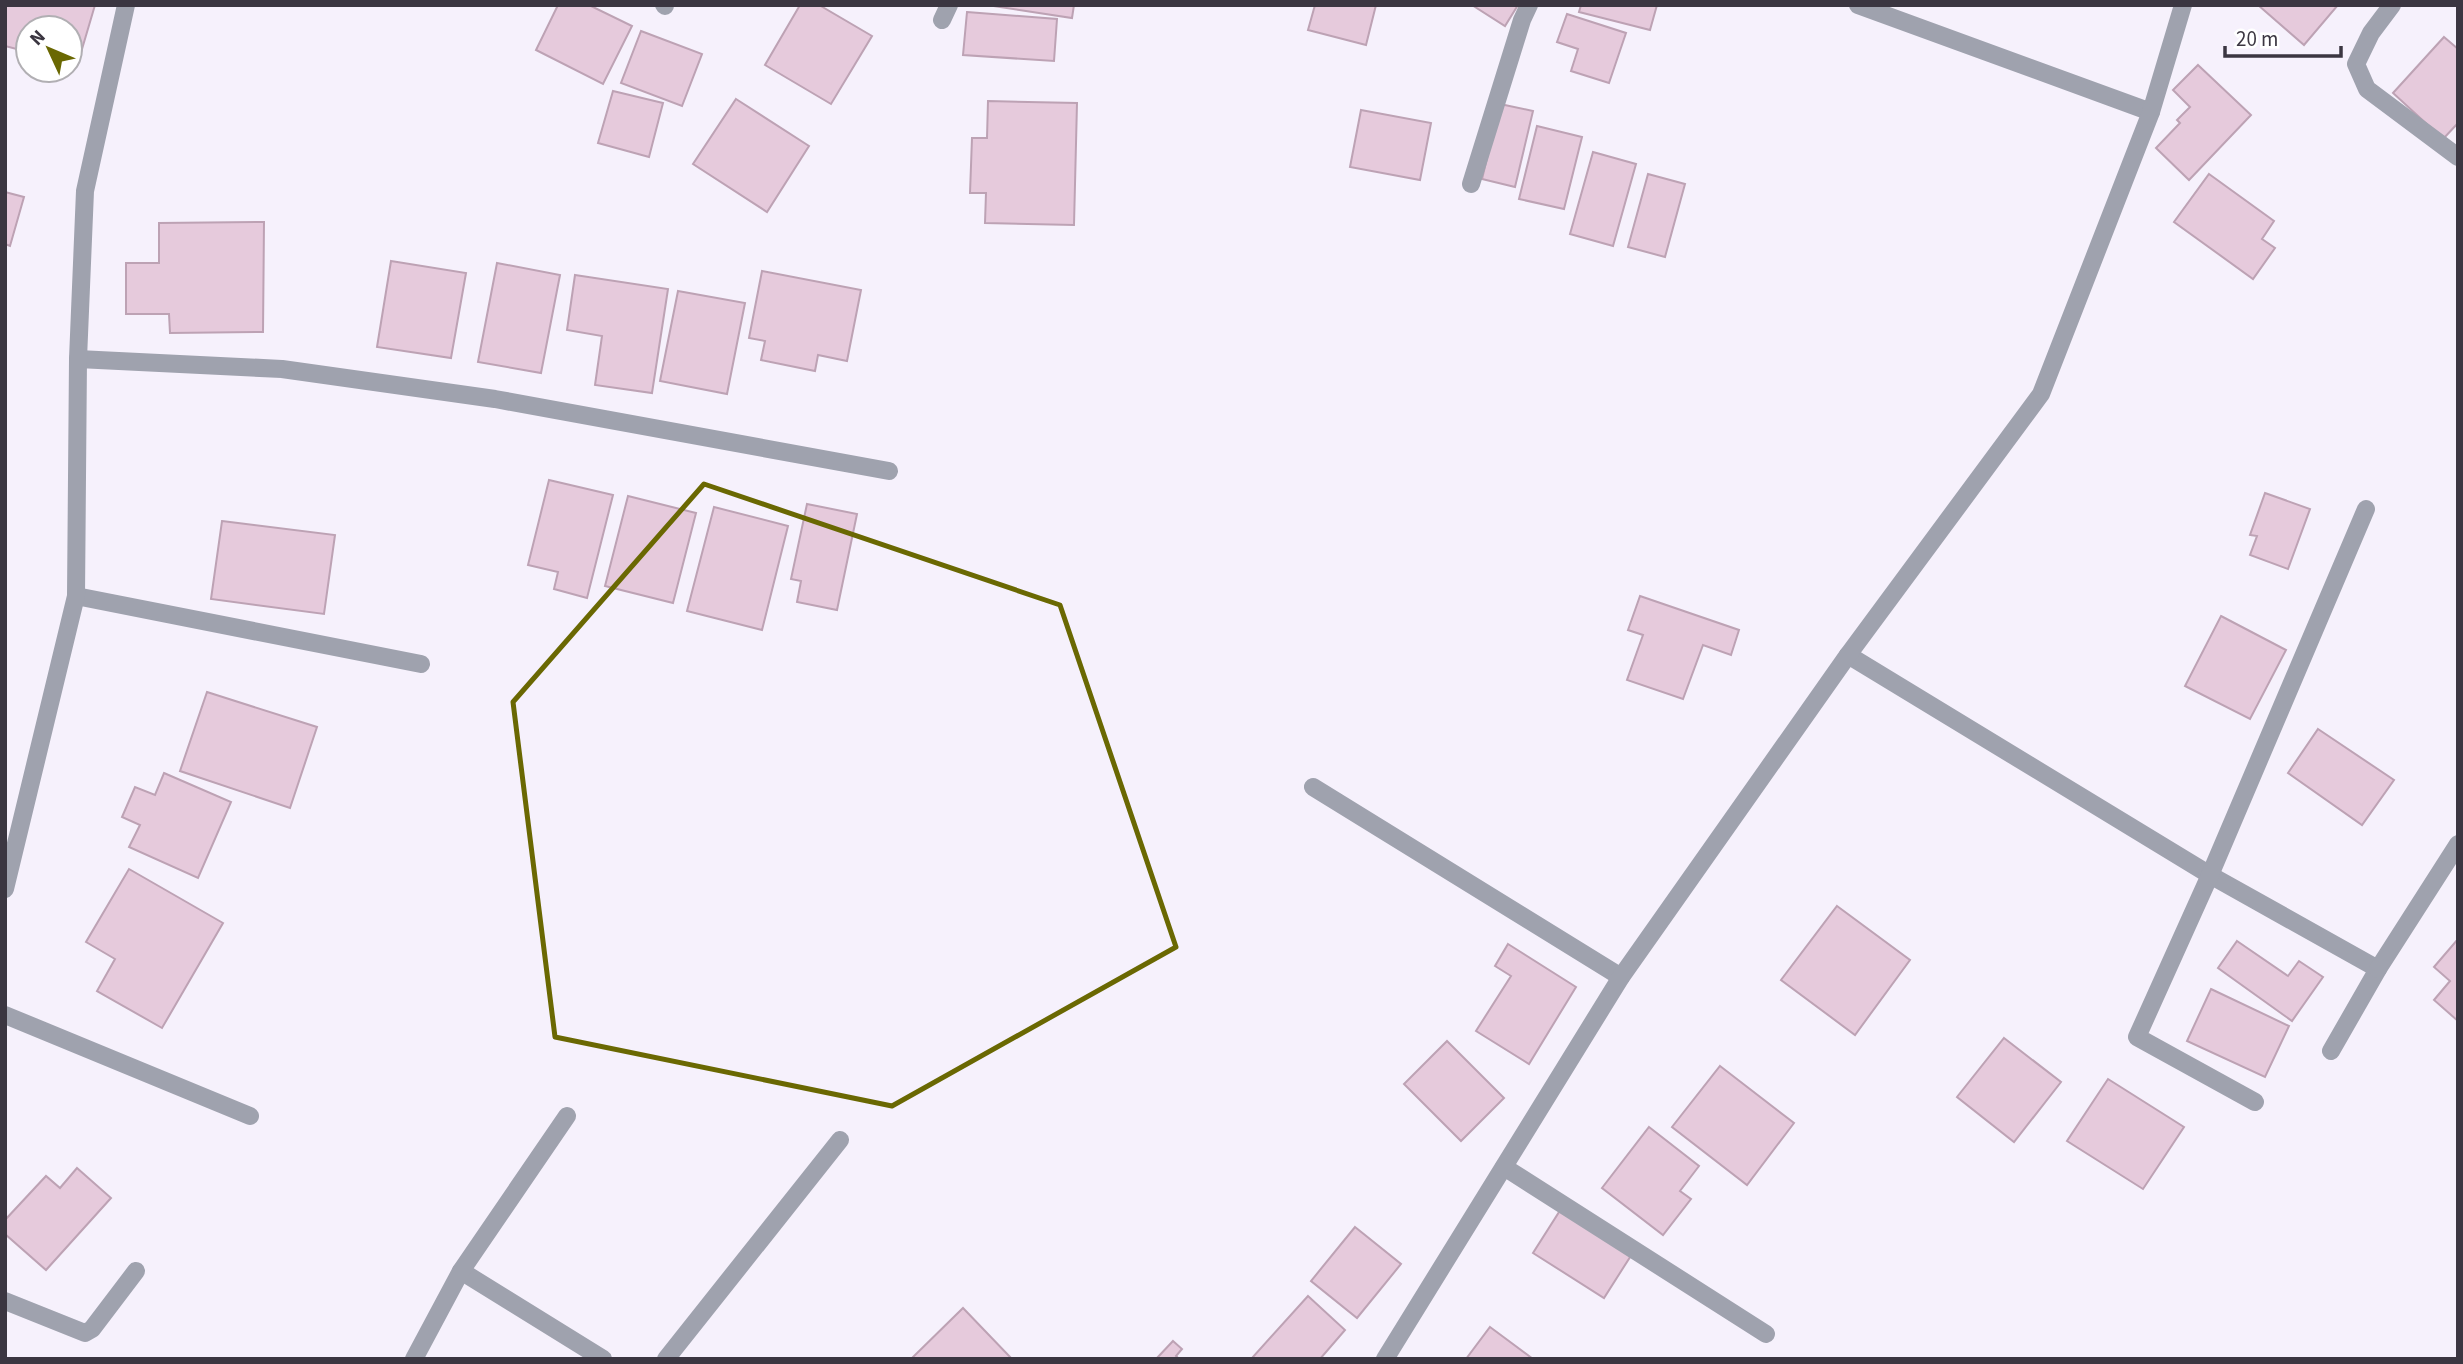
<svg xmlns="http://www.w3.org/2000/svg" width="2463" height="1364" font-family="'Source Sans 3',sans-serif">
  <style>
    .building { fill: #e6cadc; stroke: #bda2b4; stroke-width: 2 }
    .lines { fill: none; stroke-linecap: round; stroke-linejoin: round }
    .service { stroke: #9fa2ae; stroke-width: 18 }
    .minor { stroke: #9fa2ae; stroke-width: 18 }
    .tertiary { stroke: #9fa2ae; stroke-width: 18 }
    .marked { fill: none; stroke: #6a6802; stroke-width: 5; stroke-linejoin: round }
  </style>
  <rect width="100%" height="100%" fill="#f6f1fc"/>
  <!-- building -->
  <g class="building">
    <polygon points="5,5 95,5 77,66 70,64 70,28 28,28 28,52 5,46"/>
    <polygon points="558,5 589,5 632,26 603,84 536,50"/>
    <polygon points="800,5 819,5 872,36 831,104 765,65"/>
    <polygon points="987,5 1074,5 1072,18"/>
    <polygon points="1315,5 1376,5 1366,45 1308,30"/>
    <polygon points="1472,5 1518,5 1505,26"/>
    <polygon points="1581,5 1657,5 1650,30 1579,12"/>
    <polygon points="2258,5 2338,5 2304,45"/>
    <polygon points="967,12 1057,19 1054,61 963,55"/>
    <polygon points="1567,14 1626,33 1609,83 1571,71 1578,49 1557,42"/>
    <polygon points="641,31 702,54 682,106 621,83"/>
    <polygon points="2444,37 2458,49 2458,123 2443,139 2393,93"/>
    <polygon points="2198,65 2251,115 2189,180 2156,148 2180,123 2177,120 2190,107 2173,90"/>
    <polygon points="613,91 663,103 649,157 598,143"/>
    <polygon points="736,99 809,146 767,212 693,164"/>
    <polygon points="988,101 1077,103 1074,225 985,223 986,193 970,193 972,138 987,138"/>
    <polygon points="1500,104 1533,111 1515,187 1482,179"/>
    <polygon points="1361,110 1431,123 1420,180 1350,167"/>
    <polygon points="1537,126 1582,137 1564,209 1519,199"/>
    <polygon points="1593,152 1636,164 1613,246 1570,234"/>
    <polygon points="1648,174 1685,184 1665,257 1628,247"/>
    <polygon points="2209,174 2274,221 2262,239 2275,248 2253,279 2174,222"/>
    <polygon points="5,192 24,197 10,246 5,244"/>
    <polygon points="264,222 263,332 170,333 169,314 126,314 126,263 159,263 159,223"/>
    <polygon points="391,261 466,273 451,358 377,347"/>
    <polygon points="497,263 560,275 541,373 478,362"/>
    <polygon points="762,271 861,290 847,361 818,355 815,371 761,360 765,341 749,338"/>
    <polygon points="575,275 668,289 652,393 595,385 602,336 567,330"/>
    <polygon points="678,291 745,303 727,394 660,381"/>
    <polygon points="549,480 613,495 587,598 554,589 558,572 528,565"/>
    <polygon points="2265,493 2310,509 2288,569 2250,555 2257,536 2250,535"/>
    <polygon points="628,496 696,513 673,603 605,586"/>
    <polygon points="807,504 857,514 837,610 797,602 801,581 791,579"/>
    <polygon points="714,507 788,526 762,630 687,611"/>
    <polygon points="222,521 335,535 324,614 211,599"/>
    <polygon points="1640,596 1739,630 1731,655 1703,645 1683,699 1627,680 1643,635 1628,630"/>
    <polygon points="2221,616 2286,650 2250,719 2185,686"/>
    <polygon points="207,692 317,727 290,808 180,771"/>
    <polygon points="2318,729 2394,780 2362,825 2288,773"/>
    <polygon points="164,773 231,802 198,878 129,847 140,825 122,817 135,787 155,795"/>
    <polygon points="129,869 223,923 162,1028 97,991 115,959 86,942"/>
    <polygon points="1837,906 1910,960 1855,1035 1781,980"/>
    <polygon points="2458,939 2458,1021 2434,1000 2450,981 2434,967"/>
    <polygon points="2237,941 2288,976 2299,961 2323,977 2292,1021 2218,968"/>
    <polygon points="1508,944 1576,987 1529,1064 1476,1031 1511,976 1495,966"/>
    <polygon points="2211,989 2289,1026 2265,1077 2187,1041"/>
    <polygon points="2004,1038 2061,1082 2014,1142 1957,1097"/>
    <polygon points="1447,1041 1504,1098 1461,1141 1404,1084"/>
    <polygon points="1720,1066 1794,1123 1747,1185 1672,1127"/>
    <polygon points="2108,1079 2184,1127 2143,1189 2067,1141"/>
    <polygon points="1649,1127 1699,1166 1680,1191 1691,1199 1663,1235 1602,1188"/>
    <polygon points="77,1168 111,1198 46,1270 5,1234 5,1220 46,1176 60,1188"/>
    <polygon points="1561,1209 1632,1254 1604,1298 1533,1253"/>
    <polygon points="1355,1227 1401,1264 1357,1318 1311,1281"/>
    <polygon points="1308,1296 1345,1330 1320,1359 1252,1358"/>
    <polygon points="963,1308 1012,1359 911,1359"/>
    <polygon points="1490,1327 1533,1359 1466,1359"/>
    <polygon points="1173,1341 1182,1349 1176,1356 1179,1359 1156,1359"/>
  </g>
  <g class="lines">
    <!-- service -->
    <g class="service">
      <polyline points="76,596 421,664"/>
      <polyline points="1313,787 1621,977"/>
    </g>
    <!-- minor -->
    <g class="minor">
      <polyline points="664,5 665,6"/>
      <polyline points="1858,5 2151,112"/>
      <polyline points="2392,5 2371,33 2356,64 2367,89 2458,157"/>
      <polyline points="942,20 949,5"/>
      <polyline points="1471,184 1522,20 1529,5"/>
      <polyline points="78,359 282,369 495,399 889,471"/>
      <polyline points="1848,655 2210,875 2378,969 2331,1051"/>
      <polyline points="2378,969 2458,844"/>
      <polyline points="5,1015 250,1116"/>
      <polyline points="2255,1102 2137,1037 2210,875 2366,509"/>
      <polyline points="1504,1167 1766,1334"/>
      <polyline points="461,1271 603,1359"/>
      <polyline points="5,1301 85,1333 92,1329 136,1271"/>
      <polyline points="414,1359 461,1271 567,1116"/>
      <polyline points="666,1359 840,1140"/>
      <polyline points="1385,1359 1621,977 1848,655 2041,394 2151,112 2183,5"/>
    </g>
    <!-- tertiary -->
    <polyline class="tertiary" points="5,889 76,596 78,359 85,191 126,5"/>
  </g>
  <!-- marked area -->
  <path class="marked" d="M704 484 1060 605 1176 947 892 1106 555 1037 513 702Z"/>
  <!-- border -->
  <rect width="2463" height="1364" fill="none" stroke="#3b3641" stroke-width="14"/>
  <!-- north arrow -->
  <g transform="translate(49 49) rotate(314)"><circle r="33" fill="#ffffff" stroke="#b1afb3" stroke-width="2"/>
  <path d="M0-5L12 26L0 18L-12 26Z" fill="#6a6802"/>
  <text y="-10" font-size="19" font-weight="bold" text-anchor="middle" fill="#3b3641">N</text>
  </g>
  <!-- scale -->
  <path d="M2225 46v10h116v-10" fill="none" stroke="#3b3641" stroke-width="3.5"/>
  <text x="2236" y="46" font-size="21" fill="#3b3641" stroke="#ffffff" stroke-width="5" paint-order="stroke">20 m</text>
</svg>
